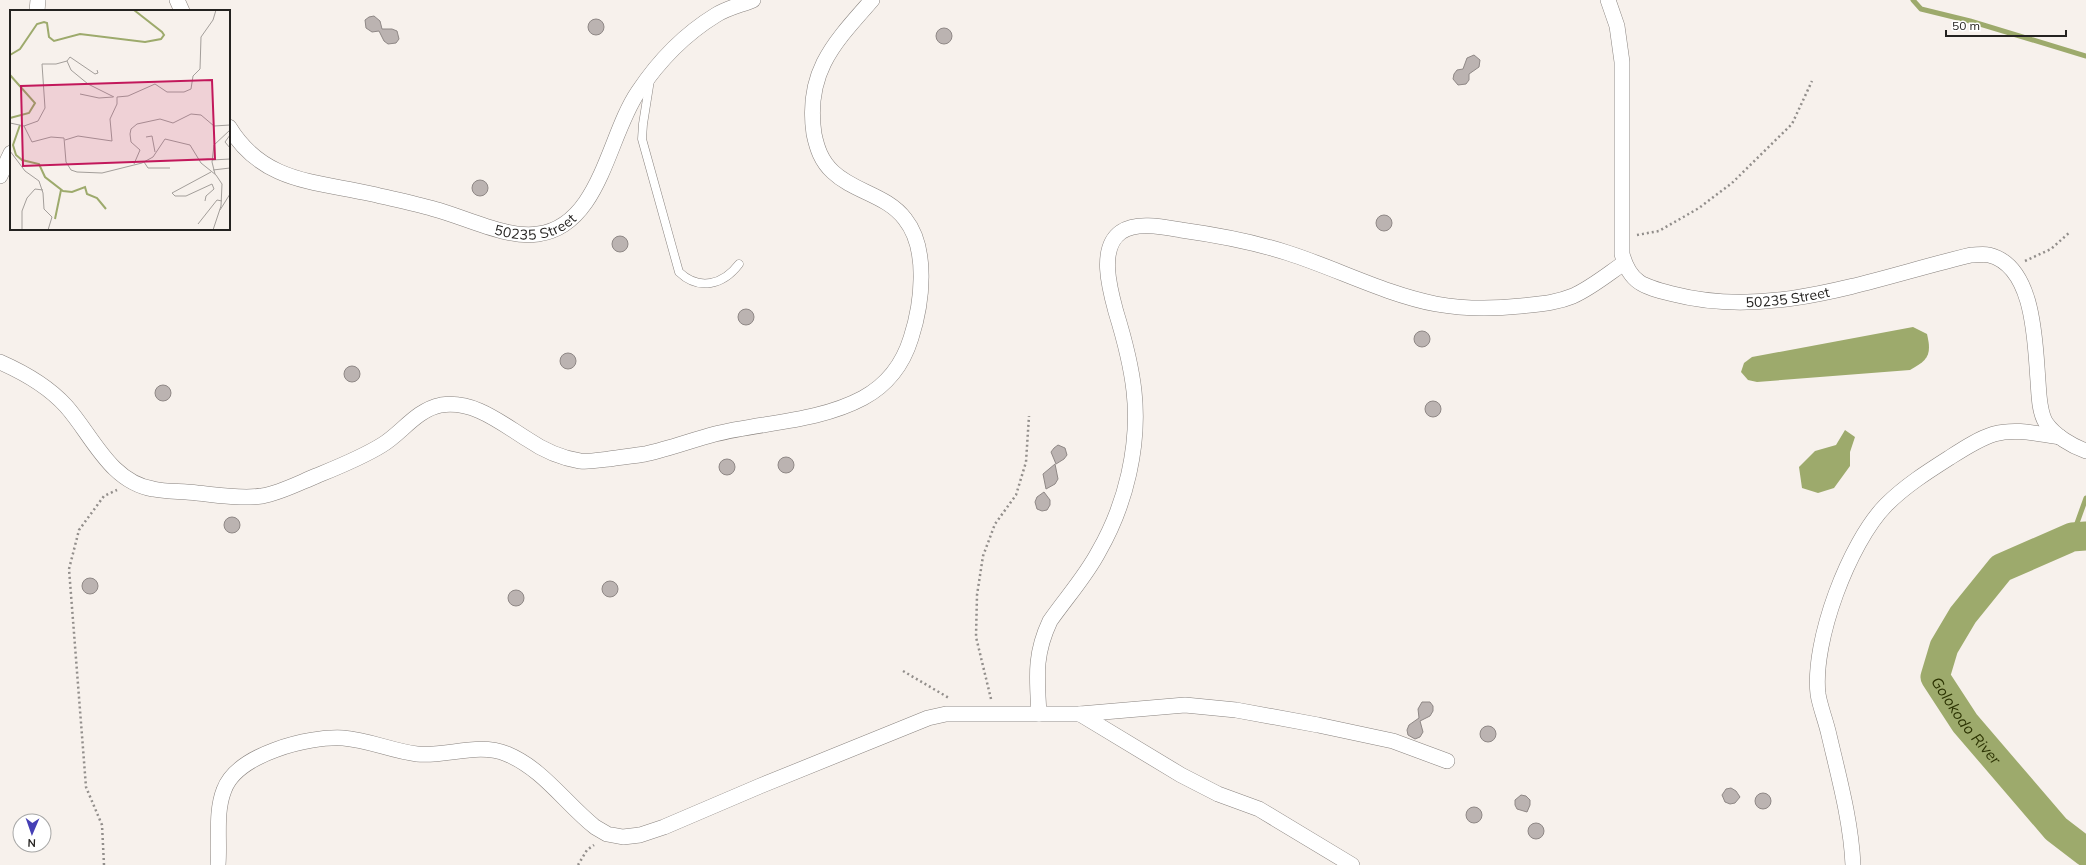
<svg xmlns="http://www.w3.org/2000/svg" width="2086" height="865" font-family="Mulish,sans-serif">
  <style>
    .water { fill: #9daa6c }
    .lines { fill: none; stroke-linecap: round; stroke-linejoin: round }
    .stream { stroke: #9daa6c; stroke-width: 5 }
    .river { stroke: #9daa6c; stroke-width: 29 }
    .building { fill: #bbb3b1; stroke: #8f8886 }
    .service-casing { stroke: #89837f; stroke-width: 9 }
    .minor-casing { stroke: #89837f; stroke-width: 16 }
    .path { stroke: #928e8b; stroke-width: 2.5; stroke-dasharray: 2 3; stroke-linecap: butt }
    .service { stroke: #fff; stroke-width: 8 }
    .minor { stroke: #fff; stroke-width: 15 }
    .labels { text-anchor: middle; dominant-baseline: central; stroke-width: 3.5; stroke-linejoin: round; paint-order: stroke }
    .street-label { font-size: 14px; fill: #242220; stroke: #fff }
    .water-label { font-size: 15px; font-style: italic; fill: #2c3302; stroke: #fff }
    .inset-river { fill: none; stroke: #9daa6c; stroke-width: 2 }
    .inset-road { fill: none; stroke: #a39e9a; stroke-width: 1 }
    .view { fill: #c2185b; fill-opacity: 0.15; stroke: #c2185b; stroke-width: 2 }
    .inset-edge { fill: none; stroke: #242220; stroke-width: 2 }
  </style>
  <rect width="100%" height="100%" fill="#f7f1ec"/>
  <!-- water -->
  <g class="water">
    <path d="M1913 327 1927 334C1932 355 1928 360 1910 370L1757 382 1748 380 1741 372 1744 363 1752 357Z"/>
    <polygon points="1845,430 1855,437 1850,452 1850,466 1834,488 1818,493 1802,488 1799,467 1815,451 1836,445"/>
  </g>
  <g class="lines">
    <!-- stream -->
    <g class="stream">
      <polyline points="1913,0 1921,9 1970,21 2086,56"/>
      <polyline points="2072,537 2086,498"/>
    </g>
    <!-- river -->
    <path class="river" id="s1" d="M2086 536 2072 537 2001 568 1963 615 1944 647 1935 677 1965 723 2056 829 2086 852"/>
  </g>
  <!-- building -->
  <g class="building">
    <polygon points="374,16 380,21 382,29 392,29 397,31 399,39 396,43 388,44 384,41 379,31 372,32 366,28 365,20 369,17"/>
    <circle cx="596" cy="27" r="8"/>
    <circle cx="944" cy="36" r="8"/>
    <polygon points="1474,55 1480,60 1479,67 1469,74 1469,80 1466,84 1458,85 1453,79 1454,74 1457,70 1463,69 1467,58"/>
    <circle cx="480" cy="188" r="8"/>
    <circle cx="1384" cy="223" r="8"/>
    <circle cx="620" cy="244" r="8"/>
    <circle cx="746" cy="317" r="8"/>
    <circle cx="1422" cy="339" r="8"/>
    <circle cx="568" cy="361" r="8"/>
    <circle cx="352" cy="374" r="8"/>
    <circle cx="163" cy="393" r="8"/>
    <circle cx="1433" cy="409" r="8"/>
    <polygon points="1058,445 1065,448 1067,455 1064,459 1056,464 1051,452 1054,448"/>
    <circle cx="786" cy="465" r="8"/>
    <circle cx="727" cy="467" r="8"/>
    <polygon points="1055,464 1058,479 1055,484 1046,489 1043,474"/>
    <polygon points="1044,492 1050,500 1050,505 1047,510 1042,511 1037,509 1035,502 1037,497"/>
    <circle cx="232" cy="525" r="8"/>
    <circle cx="90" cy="586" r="8"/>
    <circle cx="610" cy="589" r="8"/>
    <circle cx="516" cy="598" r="8"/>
    <polygon points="1422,702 1430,702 1433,706 1433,711 1430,716 1420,721 1423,732 1420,737 1415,739 1408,735 1407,730 1409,725 1419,718 1418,709"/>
    <circle cx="1488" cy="734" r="8"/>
    <polygon points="1731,788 1736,791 1740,797 1735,803 1730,804 1725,802 1722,795 1726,789"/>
    <circle cx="1763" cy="801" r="8"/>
    <polygon points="1521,795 1526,796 1530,800 1530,805 1527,812 1517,809 1515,805 1515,800"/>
    <circle cx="1474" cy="815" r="8"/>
    <circle cx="1536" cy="831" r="8"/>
  </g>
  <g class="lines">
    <defs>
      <path id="service" d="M650 80 643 124 642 139 679 272C699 291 723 285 739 264"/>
      <g id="minor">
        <polyline points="177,0 182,11"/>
        <path id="s2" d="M1608 0 1617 26 1622 62V254C1630 284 1645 287 1673 294 1773 320 1874 278 1971 255 1976 255 1984 254 1989 255 2035 266 2035 344 2038 381 2039 394 2039 412 2046 423 2055 436 2072 446 2086 451"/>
        <polyline points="37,11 38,0"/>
        <path id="s3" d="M229 127C263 183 315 181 372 194 393 199 414 203 434 209 465 217 507 239 538 234 600 226 608 136 638 92 658 62 685 34 716 15 727 8 741 5 753 0"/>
        <polyline points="0,176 11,153"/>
        <path d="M0 362C25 373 48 386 66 406 92 435 110 482 153 489 167 492 182 491 197 493 218 495 240 499 262 496 280 493 299 483 316 476 338 467 361 458 382 445 402 433 416 410 441 405 474 400 501 423 527 439 543 450 561 458 580 461 590 462 599 460 609 459 621 457 633 456 645 454 669 449 692 440 715 434 763 422 818 422 863 398 887 385 903 364 911 338 922 304 929 249 905 219 887 195 854 192 833 172 821 161 817 148 814 134 805 72 834 43 872 0"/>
        <polyline points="1039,714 1080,714 1185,705 1236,710 1318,725 1393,741 1447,761"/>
        <polyline points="1080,714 1181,775 1218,794 1259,809 1352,865"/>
        <path d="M218 865C220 840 215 813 224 790 237 754 309 736 343 738 369 740 392 751 417 754 447 757 478 742 507 754 543 769 565 803 595 827L607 834 623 837 640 835 664 827 760 786 928 718 946 714H1039C1037 677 1034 655 1050 621 1066 598 1086 576 1099 551 1126 504 1140 445 1134 391 1131 364 1124 338 1116 312 1110 290 1098 248 1121 232 1136 221 1164 227 1181 230 1217 235 1254 242 1288 253 1338 269 1385 294 1436 304 1464 309 1493 309 1521 306 1539 304 1556 303 1573 296 1591 288 1608 274 1624 263"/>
        <path d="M1853 865C1851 821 1839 778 1829 735 1826 721 1820 707 1818 694 1812 641 1849 543 1886 505 1905 486 1927 472 1949 458 1963 449 1978 439 1994 434 2016 428 2038 434 2060 437"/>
      </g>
    </defs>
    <!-- service casing -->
    <use href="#service" class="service-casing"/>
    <!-- minor casing -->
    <use href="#minor" class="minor-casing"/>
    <!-- path -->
    <g class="path">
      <polyline points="1637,235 1659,231 1699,208 1732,183 1792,124 1812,81"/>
      <polyline points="2025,261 2051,249 2070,232"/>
      <polyline points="903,671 949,698"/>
      <polyline points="991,699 976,637 977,595 983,556 995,524 1016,495 1026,462 1029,416"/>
      <polyline points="104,865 102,825 86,787 69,569 79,530 104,496 117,490"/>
      <polyline points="578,865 587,850 594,845"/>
    </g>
    <!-- service -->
    <use href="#service" class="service"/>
    <!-- minor -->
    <use href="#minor" class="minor"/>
  </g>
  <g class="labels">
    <!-- street labels -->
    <g class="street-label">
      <text stroke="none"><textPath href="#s3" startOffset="334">50235 Street</textPath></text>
      <text stroke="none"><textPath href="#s2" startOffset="441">50235 Street</textPath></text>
    </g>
    <!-- water labels -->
    <g class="water-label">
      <text stroke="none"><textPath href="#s1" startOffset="274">Golokodo River</textPath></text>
    </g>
  </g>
  <!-- overview -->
  <g transform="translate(10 10)">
    <rect width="220" height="220" fill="#f7f1ec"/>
    <path class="inset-river" d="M0 45 10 39 27 14 34 12 37 13 39 27 44 31 70 24 135 32 151 29 154 25 152 22 124 0M0 65 25 93 19 103 0 108M10 115 3 135 6 145 12 150 29 154 35 167 53 181 62 182 75 177 77 184 87 188 96 199M45 209 51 180"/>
    <path class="inset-road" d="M57 51 61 60 78 74 104 87M70 84 89 88 103 87M0 113 14 116 22 132 41 127 54 128 56 152 61 160 67 162 92 163 132 153 143 147 155 129 180 135 191 153 206 165 212 174 211 196 203 220M14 116 28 111 35 98 32 54H46L57 51 60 47 85 64 88 63 87 60M220 125 215 132 220 138M136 127 142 126 145 142M55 130 68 126 102 131 100 109 107 94V87L118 86 145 74 157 82H174L181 79 183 66 190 59 191 27 203 10 206 0M0 141 15 161 29 171 33 183 34 199 42 207 38 220M202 150 220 149M134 152 138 158H160M124 154 130 140 121 132 120 124 121 119 127 114 150 109 163 113 181 104 191 105 204 116 220 115M203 160 220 158M205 164 202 152 204 135 220 120M195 191 196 186 204 179 202 174 176 186H165L162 183 201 162M210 200 220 184M188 214 207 190 212 191M12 220V201L17 188 25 179 33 180"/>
    <path class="view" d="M202 70 205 149 13 156 11 76Z"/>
    <rect width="220" height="220" class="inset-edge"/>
  </g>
  <!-- north arrow -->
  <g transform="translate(32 833) rotate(182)"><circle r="19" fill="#ffffff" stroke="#a7a7a6"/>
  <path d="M0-3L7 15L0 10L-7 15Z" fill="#453fb5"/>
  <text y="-6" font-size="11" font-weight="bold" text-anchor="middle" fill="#242220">N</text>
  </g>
  <!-- scale -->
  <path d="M1946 30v6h120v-6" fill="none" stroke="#242220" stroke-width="2"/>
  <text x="1952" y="30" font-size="12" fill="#242220" stroke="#ffffff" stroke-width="3" paint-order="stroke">50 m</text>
</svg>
